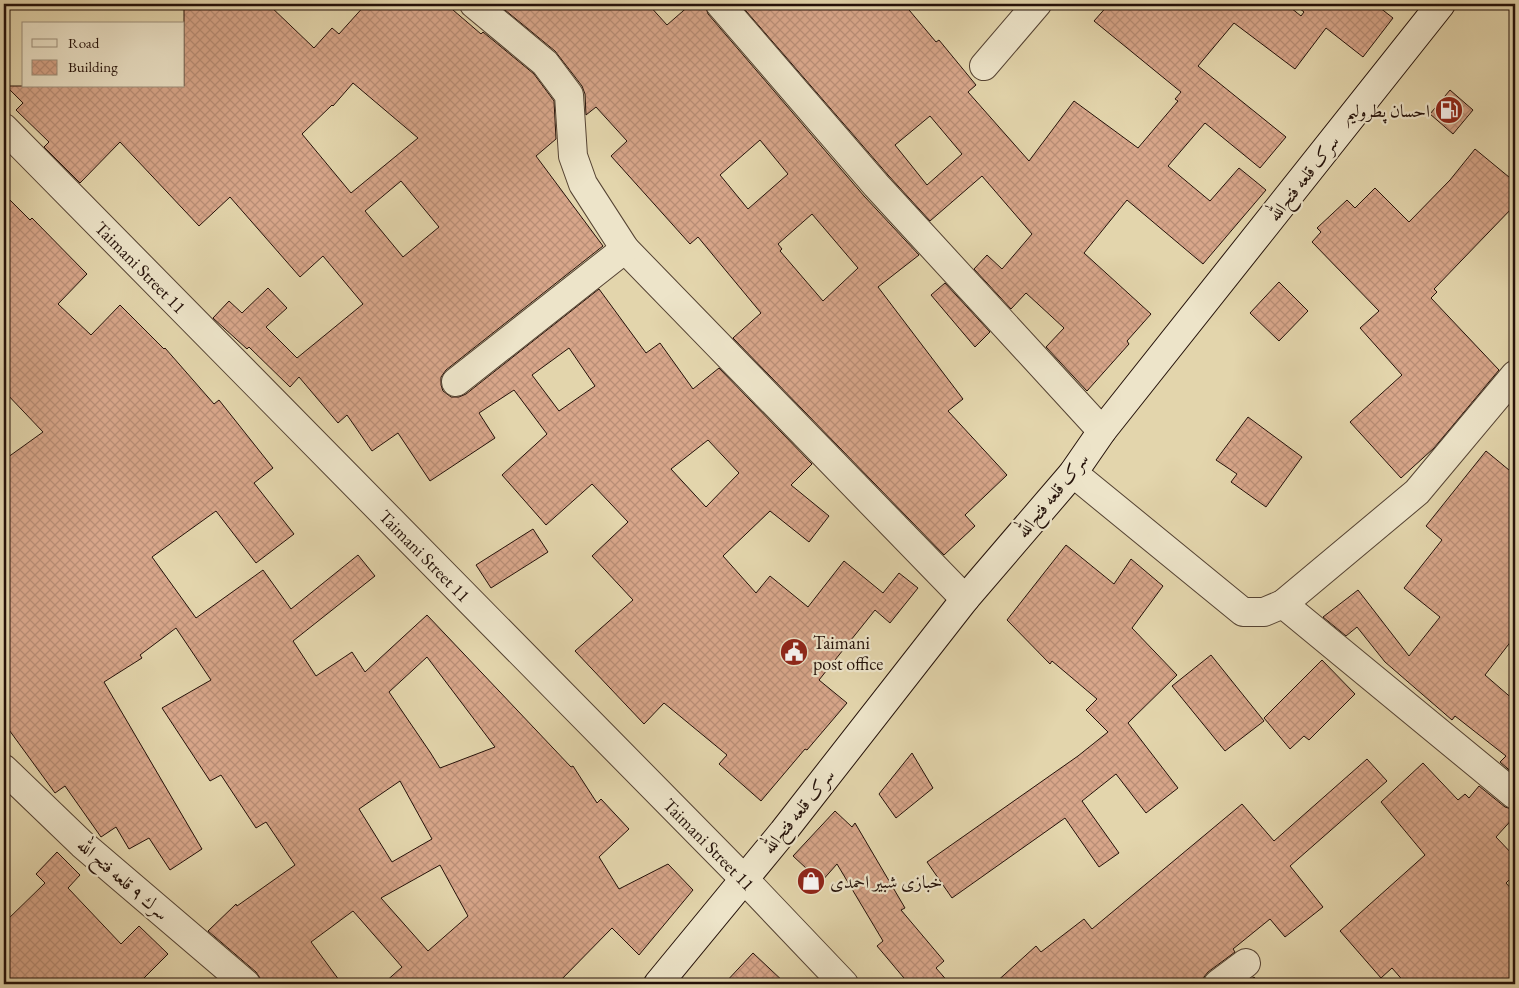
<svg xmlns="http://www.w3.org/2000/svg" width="1519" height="988" font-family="'EB Garamond',Amiri,serif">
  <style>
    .building { fill: url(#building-cross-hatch); stroke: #241109; fill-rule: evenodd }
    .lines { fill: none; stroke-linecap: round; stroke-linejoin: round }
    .street-casing { stroke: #544232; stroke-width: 30 }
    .secondary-casing { stroke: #241109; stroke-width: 30 }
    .street { stroke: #ede4c9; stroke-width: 28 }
    .secondary { stroke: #ede4c9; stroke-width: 28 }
    .labels { text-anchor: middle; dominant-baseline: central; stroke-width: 4.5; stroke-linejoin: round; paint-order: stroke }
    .poi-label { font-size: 18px; fill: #241109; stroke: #ede4c9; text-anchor: start }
    .street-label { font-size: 18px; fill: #241109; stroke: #ede4c9 }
  </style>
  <defs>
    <pattern id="building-cross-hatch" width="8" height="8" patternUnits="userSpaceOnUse" patternTransform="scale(1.25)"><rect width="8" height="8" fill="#d8a68a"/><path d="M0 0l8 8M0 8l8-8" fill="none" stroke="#b98e76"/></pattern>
  </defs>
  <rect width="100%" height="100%" fill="#e3d5ac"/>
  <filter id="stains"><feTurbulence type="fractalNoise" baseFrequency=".004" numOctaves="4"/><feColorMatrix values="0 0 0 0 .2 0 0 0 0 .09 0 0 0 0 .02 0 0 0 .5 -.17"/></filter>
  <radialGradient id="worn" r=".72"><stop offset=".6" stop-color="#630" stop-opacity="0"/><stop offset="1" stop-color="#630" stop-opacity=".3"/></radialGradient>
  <!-- building -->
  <g class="building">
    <path d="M184 4H268L314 48 332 28 339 34 366 4H446L481 34 483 32 534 74 554 101 556 139 536 156 603 246 446 370 441 377V385L443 391 451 397H459L466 394 599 289 646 353 660 343 693 389 719 368 812 464 791 485 829 516 809 542 770 511 723 556 756 593 770 576 808 607 844 561 883 593 899 573 918 588 890 623 875 610 819 680 847 703 807 750 805 749 761 801 719 764 727 755 664 703 644 724 575 651 633 600 592 556 628 522 592 484 546 525 502 475 547 434 514 390 479 413 495 438 430 481 398 433 372 451 347 415 338 423 299 377 290 387 249 347 247 349 213 318 229 301 242 313 268 288 287 308 266 327 297 358 363 304 323 256 300 277 230 197 199 226 120 142 80 183 44 147 49 142 16 110 23 103 6 86H184ZM353 83 418 138 351 193 302 134 332 105 333 106ZM401 181 439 227 403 257 365 211ZM569 348 595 386 559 411 532 375ZM708 440 739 473 706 507 671 469Z"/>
    <path d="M512 4H648L667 25 691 4H705L708 14 864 196 919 255 878 287 963 399 948 411 1007 475 965 515 975 526 944 555 733 338 761 313 698 237 690 244 611 156 627 141 596 107 586 115 585 94 582 86 555 51 505 10ZM760 140 788 174 748 209 720 175ZM812 214 858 268 823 301 780 251 782 249 778 244Z"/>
    <path d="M740 4H904L936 42 939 40 976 85 968 92 1029 161 1074 101 1138 148 1178 101 1175 99 1181 92 1094 21 1109 4H1286L1301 16 1304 12 1294 4H1375L1393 18 1363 57 1326 28 1295 69 1234 23 1198 66 1286 137 1260 168 1205 123 1168 166 1210 201 1239 168 1266 190 1203 264 1127 200 1084 253 1151 314 1127 341 1129 344 1087 391 1046 347 1064 328 1026 293 1011 309 974 269 987 255 1002 269 1032 234 982 176 930 221 888 175ZM930 116 962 154 927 185 895 145Z"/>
    <polygon points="1450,90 1473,110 1453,134 1430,114"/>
    <polygon points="1475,149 1515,182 1515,205 1434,289 1437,292 1431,298 1499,370 1434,448 1401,478 1350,422 1402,375 1360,328 1379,311 1312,242 1321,232 1317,228 1347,200 1355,208 1375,188 1409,222 1450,180"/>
    <path d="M4 194 30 220 32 218 87 274 58 304 91 335 120 305 164 349 165 348 214 404 219 400 273 468 254 483 294 534 256 563 216 511 152 557 196 618 263 570 291 609 358 555 375 576 293 641 316 676 352 652 365 672 427 615 571 767 573 766 597 803 601 799 629 829 599 857 619 889 668 864 693 890 639 955 612 928 557 984H383L402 967 353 911 311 942 342 984H261L260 978 256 972 208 931 236 904 237 906 295 865 266 822 256 828 221 775 210 781 162 708 211 680 176 628 140 655 142 658 104 682 202 849 170 870 149 838 129 849 116 827 101 837 65 786 55 793 4 723V460L43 432 4 391ZM427 657 495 747 440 768 430 752 389 692ZM400 781 432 839 392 862 359 809ZM440 865 468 916 428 951 381 898Z"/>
    <polygon points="1279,282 1308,311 1279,341 1250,313"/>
    <polygon points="945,283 990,332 975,347 931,295"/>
    <polygon points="1248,417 1302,457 1266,507 1231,482 1237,474 1216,460"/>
    <polygon points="1486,451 1515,475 1515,636 1485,675 1515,701 1515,775 1500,762 1506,756 1455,716 1452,720 1385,662 1357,627 1346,636 1323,617 1358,590 1409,656 1440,617 1404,588 1442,540 1426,526"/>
    <polygon points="533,529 548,552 491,588 476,565"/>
    <polygon points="1066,545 1114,584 1131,559 1163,586 1132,628 1177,675 1128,723 1178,788 1146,813 1116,774 1082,801 1119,853 1099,867 1065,818 952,898 927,862 1078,756 1108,732 1086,710 1097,699 1052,661 1050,664 1007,620"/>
    <polygon points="1211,655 1264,721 1225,751 1172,686"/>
    <polygon points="1322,660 1355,694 1309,740 1304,736 1290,749 1264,718"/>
    <polygon points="912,753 933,788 896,818 879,794"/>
    <polygon points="1367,759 1387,781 1290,866 1323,907 1285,937 1270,919 1233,949 1235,952 1208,972 1204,977 1203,984 994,984 1036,946 1041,952 1084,919 1092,929 1242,804 1274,841"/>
    <polygon points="1423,763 1458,800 1465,794 1469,798 1479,786 1505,807 1515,810 1515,816 1496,837 1515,857 1515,874 1506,883 1515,893 1515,984 1406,984 1392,968 1381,978 1340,931 1425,855 1381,802"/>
    <polygon points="835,811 852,827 855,823 905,908 901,910 944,961 936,968 950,984 909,984 877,946 883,941 837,864 821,882 793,856"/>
    <polygon points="57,852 80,875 68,888 121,944 139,926 168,954 138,984 4,984 4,923 45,883 36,874"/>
    <polygon points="753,953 786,984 724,984"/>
    <polygon points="1254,977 1260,984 1244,984"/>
  </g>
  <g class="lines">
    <defs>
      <g id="street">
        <polyline points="474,4 545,63 569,95 573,156 583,184 625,249 965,599"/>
        <polyline points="720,4 876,185 1102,431"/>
        <polyline points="984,66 1037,4"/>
        <path id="s1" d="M4 128 744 879 844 984"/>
        <polyline points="456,382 625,249"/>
        <polyline points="1073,473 1243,612 1264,612 1283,604 1417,492 1515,375"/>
        <polyline points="1283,604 1515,795"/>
        <polyline points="4,769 82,844 246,984"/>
        <polyline points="1218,984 1246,963"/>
      </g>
      <polyline id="secondary" points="658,984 783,832 965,599 1073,473 1102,431 1441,4"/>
    </defs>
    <!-- street casing -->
    <use href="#street" class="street-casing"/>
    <!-- secondary casing -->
    <use href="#secondary" class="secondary-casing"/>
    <!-- street -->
    <use href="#street" class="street"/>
    <!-- secondary -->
    <use href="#secondary" class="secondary"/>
  </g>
  <!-- icons -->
  <defs>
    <symbol id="fuel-disc" viewBox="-11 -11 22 22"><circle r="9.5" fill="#8f2418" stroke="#ede4c9"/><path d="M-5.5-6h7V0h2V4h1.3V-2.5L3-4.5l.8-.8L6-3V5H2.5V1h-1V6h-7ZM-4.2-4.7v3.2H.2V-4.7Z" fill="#fff"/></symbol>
    <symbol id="civic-disc" viewBox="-11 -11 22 22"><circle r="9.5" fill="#8f2418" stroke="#ede4c9"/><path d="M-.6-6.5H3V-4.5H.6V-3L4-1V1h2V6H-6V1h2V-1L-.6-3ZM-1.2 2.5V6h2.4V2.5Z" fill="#fff"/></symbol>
    <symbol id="shop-disc" viewBox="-11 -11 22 22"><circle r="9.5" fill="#8f2418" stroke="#ede4c9"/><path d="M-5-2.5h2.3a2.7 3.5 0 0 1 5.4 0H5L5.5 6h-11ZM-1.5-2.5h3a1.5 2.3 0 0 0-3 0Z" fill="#fff"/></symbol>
  </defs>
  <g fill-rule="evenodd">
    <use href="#fuel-disc" x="1433" y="94" width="32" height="32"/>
    <use href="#civic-disc" x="778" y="636" width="32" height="32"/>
    <use href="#shop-disc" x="795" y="865" width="32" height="32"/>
  </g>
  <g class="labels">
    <!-- poi labels -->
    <g class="poi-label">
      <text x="1430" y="110" text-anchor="end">احسان پطرولیم</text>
      <text x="813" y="642">Taimani<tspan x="813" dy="21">post office</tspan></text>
      <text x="830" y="881">خبازی شبیر احمدی</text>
    </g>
    <!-- street labels -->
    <g class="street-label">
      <text transform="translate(1303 178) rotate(-52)">سرک قلعه فتح‌الله</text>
      <text stroke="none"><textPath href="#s1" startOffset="195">Taimani Street 11</textPath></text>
      <text transform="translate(1052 495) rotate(-51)">سرک قلعه فتح‌الله</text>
      <text stroke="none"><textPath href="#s1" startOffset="600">Taimani Street 11</textPath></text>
      <text transform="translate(798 811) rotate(-51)">سرک قلعه فتح‌الله</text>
      <text stroke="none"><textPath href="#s1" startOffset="1005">Taimani Street 11</textPath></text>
      <text transform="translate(123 879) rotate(41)">سرك ٩ قلعه فتح الله</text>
    </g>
  </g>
  <!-- margin -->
  <rect width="1519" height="988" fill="none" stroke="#e3d5ac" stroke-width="20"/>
  <rect x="5" y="5" width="1509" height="978" fill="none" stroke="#241109" stroke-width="2.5"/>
  <rect x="10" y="10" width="1499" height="968" fill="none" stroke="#241109"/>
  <!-- legend -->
  <rect x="22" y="22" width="162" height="65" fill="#ede4c9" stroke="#9d907c"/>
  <rect x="32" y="39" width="25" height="8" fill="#ede4c9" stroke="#9d907c"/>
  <text x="68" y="48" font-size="15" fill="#241109">Road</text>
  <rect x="32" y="60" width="25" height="15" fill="url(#building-cross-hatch)" stroke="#9d907c"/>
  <text x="68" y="72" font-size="15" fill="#241109">Building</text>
  <rect width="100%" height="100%" filter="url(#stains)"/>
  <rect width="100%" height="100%" fill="url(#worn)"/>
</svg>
